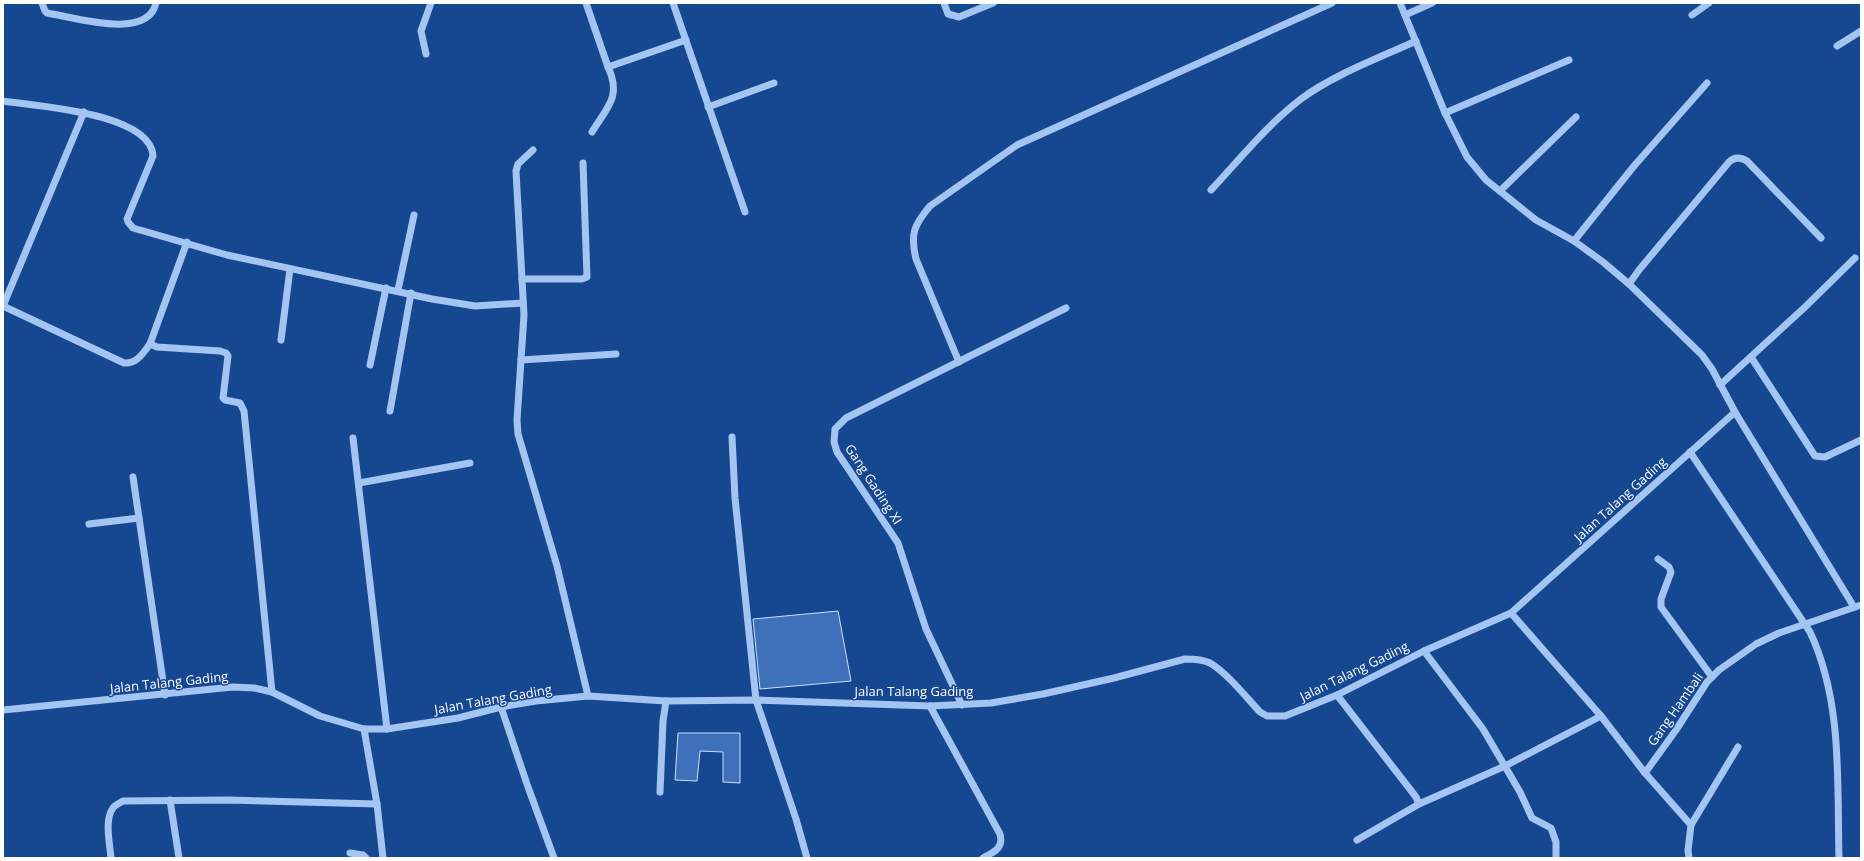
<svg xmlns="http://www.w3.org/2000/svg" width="1864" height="861" font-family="'Open Sans',sans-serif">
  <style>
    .building { fill: #3e71ba; stroke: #cbe0fc }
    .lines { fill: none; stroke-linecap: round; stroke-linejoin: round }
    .minor { stroke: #a4c4f1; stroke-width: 7 }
    .labels { text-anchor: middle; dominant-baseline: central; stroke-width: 3; stroke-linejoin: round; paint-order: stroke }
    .street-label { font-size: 13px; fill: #fff; stroke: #164892 }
  </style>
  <rect width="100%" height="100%" fill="#164892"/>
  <!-- building -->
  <g class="building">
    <polygon points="838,611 851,681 760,689 753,619"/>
    <polygon points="678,733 740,733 740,783 723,782 723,752 700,751 697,781 675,780"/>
  </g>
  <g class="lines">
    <!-- minor -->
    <g class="minor">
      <path d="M42 3 45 11 47 13C73 17 148 41 156 3"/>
      <polyline points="586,3 608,67 686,40"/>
      <polyline points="673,3 745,212"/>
      <polyline points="944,3 948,14 959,17 993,3"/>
      <polyline points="1400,3 1445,113 1467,157 1486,180 1536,220 1574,241 1603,262 1629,284 1702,355 1712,369 1735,412 1854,607"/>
      <polyline points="1405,15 1432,3"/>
      <polyline points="1692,15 1709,3"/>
      <polyline points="1837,46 1861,31"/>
      <polyline points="426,54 421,31 431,3"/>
      <path d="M3 101C36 106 151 113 153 156L127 219 128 222 133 228 227 255 432 299 475 306 523 303"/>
      <polyline points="708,107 774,83"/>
      <polyline points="1445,113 1569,60"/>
      <path d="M592 132C607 107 622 97 608 67"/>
      <polyline points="533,150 518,164 516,171 524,315 517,420 518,434 557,566 588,696"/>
      <path d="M1211 190C1240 159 1268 124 1301 99 1333 75 1379 58 1416 41"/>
      <polyline points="1500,191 1576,117"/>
      <polyline points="1574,241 1634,166 1707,83"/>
      <polyline points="187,242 150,344 157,347 220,351 226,353 228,356 223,398 225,400 240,403 244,411 272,692"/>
      <polyline points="522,279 582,279 587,277 583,163"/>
      <path d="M1629 284 1639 270 1729 162C1734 157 1740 157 1747 161L1821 238"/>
      <polyline points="398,290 414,215"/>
      <polyline points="3,306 84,112"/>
      <path d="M3 306 124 363C137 364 143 353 150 344"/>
      <polyline points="281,340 290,269"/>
      <polyline points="1751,357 1815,456 1825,457 1861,440"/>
      <polyline points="521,360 616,354"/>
      <path d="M959 362 916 259C910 234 914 225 930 206L1017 145 1332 3"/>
      <polyline points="370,365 386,288"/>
      <polyline points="1720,385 1804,308 1855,258"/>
      <polyline points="390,411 411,293"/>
      <polyline points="732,437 735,498 756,700 796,819 807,858"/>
      <polyline points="353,438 387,729"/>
      <path d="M1690 452 1810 632C1843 702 1837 783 1839 858"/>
      <polyline points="133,477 165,695"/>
      <polyline points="359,483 470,463"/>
      <polyline points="89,524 139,518"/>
      <polyline points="1658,559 1669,567 1671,572 1661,599 1661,607 1712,677"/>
      <polyline points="1511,613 1601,716 1645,773 1691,825 1688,850 1689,858"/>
      <polyline points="1424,651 1483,729 1520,792 1532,818 1551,828 1556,842 1556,858"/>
      <polyline points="1337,695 1416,797 1419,804 1357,840"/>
      <polyline points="962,705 926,629 898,543 837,452 834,442 835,429 846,418 1066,308"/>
      <path d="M930 706 1000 834C1004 848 994 852 983 858"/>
      <polyline points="501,707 528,787 554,858"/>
      <path d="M3 710 233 687 254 688 272 692 320 716 364 729H387L458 718 501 707 536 701 588 696 666 701 756 700 930 706 991 703 1043 694 1114 678 1185 659C1193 659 1202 659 1210 663 1227 673 1246 697 1260 712L1267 716H1285L1337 695 1424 651 1511 613 1735 412"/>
      <polyline points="364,729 377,804 383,858"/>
      <polyline points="1645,773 1676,730 1707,682 1719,670 1756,644 1779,633 1861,605"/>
      <polyline points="660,792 663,721 666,701"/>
      <polyline points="170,800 179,858"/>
      <polyline points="1419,804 1505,766 1601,716"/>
      <polyline points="1691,825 1738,747"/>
      <polyline points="350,853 363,855 366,858"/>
      <path d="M111 858C110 844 104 820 113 808 115 805 120 803 123 801L228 800 377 804"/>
    </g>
  </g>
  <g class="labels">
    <!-- street labels -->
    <g class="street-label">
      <text transform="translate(874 484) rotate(57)">Gang Gading XI</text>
      <text transform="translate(1620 499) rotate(-42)">Jalan Talang Gading</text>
      <text transform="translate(1354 671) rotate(-26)">Jalan Talang Gading</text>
      <text transform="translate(169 682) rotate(-6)">Jalan Talang Gading</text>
      <text x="914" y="691">Jalan Talang Gading</text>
      <text transform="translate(493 699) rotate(-10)">Jalan Talang Gading</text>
      <text transform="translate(1675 709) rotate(-55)">Gang Hambali</text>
    </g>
  </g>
  <!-- border -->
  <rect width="1864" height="861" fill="none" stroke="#ffffff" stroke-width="8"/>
</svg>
